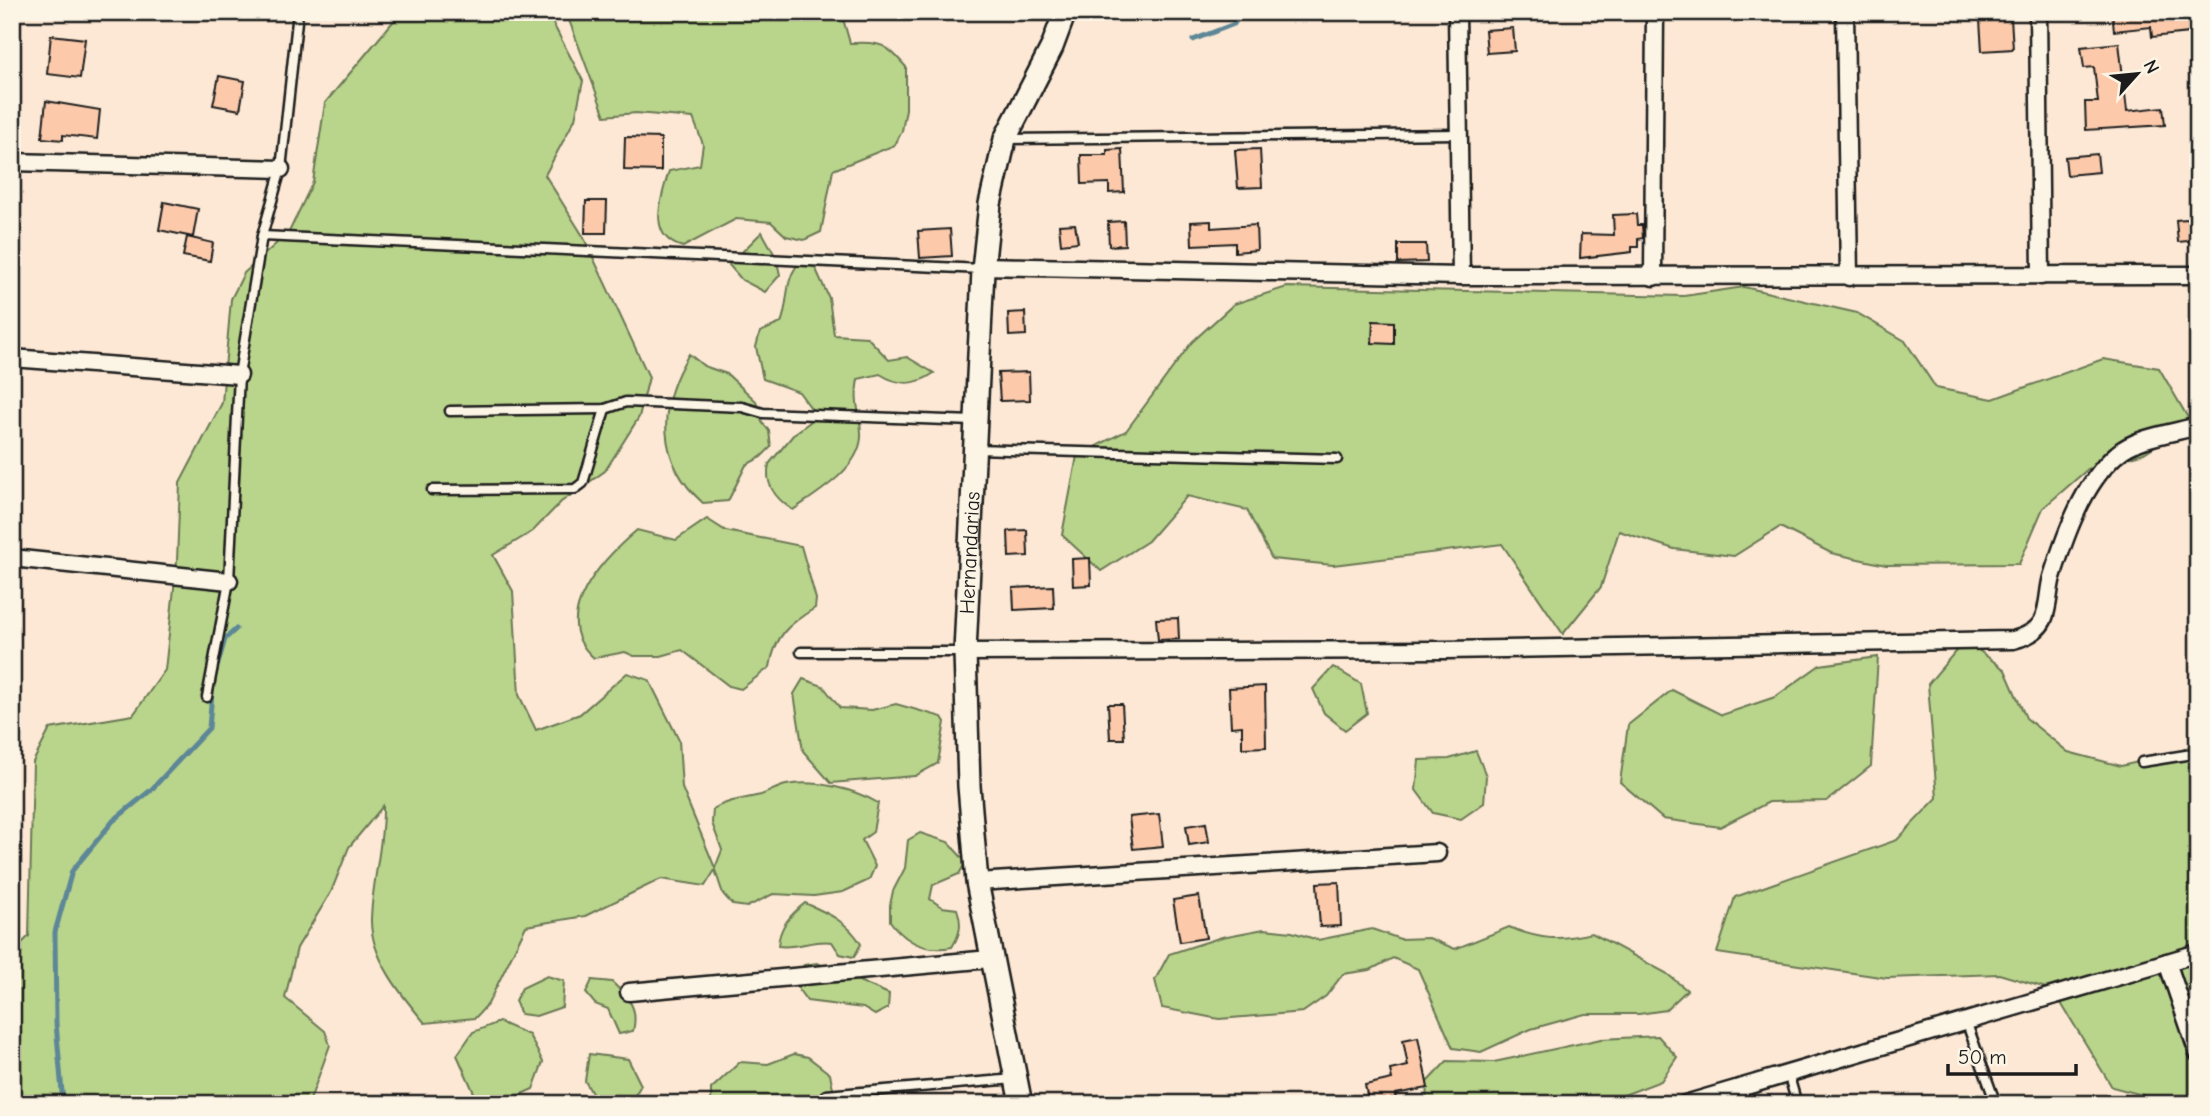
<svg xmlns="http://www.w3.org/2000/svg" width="2210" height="1116" font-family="'Comic Neue',sans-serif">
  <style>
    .green { fill: #b9d48b; stroke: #6a7854; stroke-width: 2 }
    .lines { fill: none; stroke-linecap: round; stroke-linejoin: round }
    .stream { stroke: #5d8797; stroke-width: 5 }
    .building { fill: #fccaab; stroke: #1c1c1c; stroke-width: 2 }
    .lane-casing { stroke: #1c1c1c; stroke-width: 13 }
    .street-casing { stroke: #1c1c1c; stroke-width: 21 }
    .secondary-casing { stroke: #1c1c1c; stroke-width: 26 }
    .lane { stroke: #fcf5e5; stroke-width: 8 }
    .street { stroke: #fcf5e5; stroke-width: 16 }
    .secondary { stroke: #fcf5e5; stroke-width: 21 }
    .labels { text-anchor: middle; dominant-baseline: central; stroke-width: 6; stroke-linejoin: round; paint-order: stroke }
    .street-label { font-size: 21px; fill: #1c1c1c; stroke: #fcf5e5 }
  </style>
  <rect width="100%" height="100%" fill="#fce8d4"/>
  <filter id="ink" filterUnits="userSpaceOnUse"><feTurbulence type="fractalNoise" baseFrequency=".0143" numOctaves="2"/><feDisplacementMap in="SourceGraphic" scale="14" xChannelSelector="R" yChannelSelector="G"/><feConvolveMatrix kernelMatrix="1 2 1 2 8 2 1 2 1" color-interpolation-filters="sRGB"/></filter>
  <g filter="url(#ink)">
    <!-- green -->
    <g class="green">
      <path d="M401 12H547L583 81 575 119 545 175 583 236 649 377 639 417 605 471 561 502 533 531 493 555 513 591 519 695 536 730 580 714 627 673 649 680 679 740 682 788 715 868 722 850 712 823 713 809C728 800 743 799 761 795 770 792 777 787 786 785 814 779 854 789 878 803L873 832 862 840 875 866 869 880 843 892 814 896 773 894 747 907 733 905 723 894 715 870 705 886 661 879 585 916 526 926 488 1004 475 1018 425 1023C402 996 370 957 371 919 372 882 384 843 383 806L349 847 331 892 297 948 285 998 325 1031 330 1045 310 1100 300 1104H12V953L29 936 33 762 50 729 133 715 165 670 177 561 180 483 222 403 231 299 244 273 289 232 313 182 325 103Z"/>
      <path d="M566 12H841L850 43C882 42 885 43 906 67V109L902 131 895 145 833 170 821 232 804 240 786 236 771 222 736 219 683 247C646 237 661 198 669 171L700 165 703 144 693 118 636 113 605 116Z"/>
      <polygon points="762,232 776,257 780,275 765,292 742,280 729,265"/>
      <path d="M801 262 815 267 829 298 834 335 867 337 889 360 907 357 934 373C916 386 899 386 880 374L858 379C853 404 862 416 861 438 858 470 817 493 793 510 776 499 764 485 769 464L794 434 810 422 813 411 799 392 763 379 756 347 760 332 781 323C789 305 784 275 801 262Z"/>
      <polygon points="1287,287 1684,296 1744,287 1857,313 1905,341 1936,388 1993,399 2103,359 2159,368 2191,423 2144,453 2088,469 2043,508 2019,564 1886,565 1831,553 1780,527 1734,556 1674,549 1619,531 1601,587 1563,634 1502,544 1333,565 1272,559 1247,510 1187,496 1148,541 1101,571 1062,535 1077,456 1126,431 1192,342 1234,304"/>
      <path d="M689 354 704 366 727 374 756 401 762 422 769 431 771 447 761 457 746 465 728 501 703 503C656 461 657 405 689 354Z"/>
      <path d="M707 519 726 531 801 546 816 599 815 608C789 624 775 635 770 667L741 689 729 686 682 650 661 656H634L625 652 594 658C546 617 605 557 637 530L676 540Z"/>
      <polygon points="1965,640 2005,670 2026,718 2068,752 2121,766 2177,753 2198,742 2198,1096 2169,1102 2112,1087 2053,990 1999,974 1887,978 1717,953 1735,897 1897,840 1937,798 1928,684"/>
      <polygon points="1878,657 1871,766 1827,801 1769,802 1720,827 1663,819 1620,782 1628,725 1672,690 1722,715 1775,697 1820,665"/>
      <polygon points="1333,667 1361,684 1367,713 1345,730 1324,713 1313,689"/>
      <polygon points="803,679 823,686 840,708 872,710 896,704 942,717 945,722 938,763 915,776 831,783 803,751 794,694"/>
      <polygon points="1476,751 1486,776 1484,803 1461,819 1433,813 1416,790 1419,760 1449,759"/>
      <path d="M920 833 948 842 966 862 959 874 933 885 930 899 942 907 957 909C962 924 961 933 952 947 926 952 905 942 890 921V905L893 891 905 868 908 840Z"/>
      <path d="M805 903C828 913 848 922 861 944L854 957 840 954 832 942C813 939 797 949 778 946 779 927 791 914 805 903Z"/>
      <path d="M1509 927C1541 940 1558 941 1592 933L1666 973 1687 990 1666 1010 1639 1014H1585L1531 1029 1481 1052 1453 1048 1418 969 1393 958 1370 970 1343 974 1326 996 1303 1012 1219 1019 1162 1008 1155 980 1169 954 1222 937 1264 929 1292 932 1318 940 1372 929 1400 939 1429 938 1455 949Z"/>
      <polygon points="817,963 889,994 888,1008 875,1015 863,1008 807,1001 799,990 796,976 804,965"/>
      <polygon points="547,976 564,981 562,1007 536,1016 521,1014 515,1001 522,988"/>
      <path d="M592 980 612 982C628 998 639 1007 633 1031L619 1034 608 1009 595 1004 586 993Z"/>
      <polygon points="499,1022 529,1035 543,1062 533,1089 508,1100 479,1104 457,1055 473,1032"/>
      <polygon points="1658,1036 1677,1057 1661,1081 1600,1104 1426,1104 1427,1082 1447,1061 1494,1062 1601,1039"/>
      <polygon points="589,1054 628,1059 641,1085 630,1104 598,1104 585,1081"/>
      <polygon points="794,1054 808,1057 830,1074 833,1088 825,1099 811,1103 782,1100 711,1104 711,1089 740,1062 768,1064"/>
    </g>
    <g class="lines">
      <!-- stream -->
      <g class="stream">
        <polyline points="1193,40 1234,24 1241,12"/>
        <polyline points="63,1104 56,1023 55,932 72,871 113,821 151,790 209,728 213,681 225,639 236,629"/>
      </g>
    </g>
    <!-- building -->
    <g class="building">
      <polygon points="2112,12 2198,12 2198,32 2152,37 2151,27 2114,31"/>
      <polygon points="2011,18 2013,49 1982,51 1980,20"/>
      <polygon points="1513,28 1515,51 1487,53 1485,30"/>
      <polygon points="51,35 85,39 80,78 47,74"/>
      <polygon points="2119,43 2127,111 2163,107 2165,125 2086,130 2085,102 2098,102 2094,67 2084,68 2081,47"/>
      <polygon points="219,76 245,81 240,110 213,105"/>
      <polygon points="46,101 100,110 97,139 63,135 63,140 42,138"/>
      <polygon points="625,137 661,138 661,171 624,170"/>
      <polygon points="1122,149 1124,192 1109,193 1109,183 1082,184 1081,155 1107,155 1107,150"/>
      <polygon points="1260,149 1262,187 1238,188 1235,150"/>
      <polygon points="2097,154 2099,172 2067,175 2065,157"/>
      <polygon points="586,201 607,201 606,233 585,233"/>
      <polygon points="164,202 198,209 193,237 159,230"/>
      <polygon points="1636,214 1637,225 1642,225 1643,238 1638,239 1638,247 1632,247 1632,252 1580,258 1581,234 1614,235 1613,215"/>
      <polygon points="2198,218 2198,240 2178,242 2176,220"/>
      <polygon points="1124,221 1125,245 1109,246 1108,222"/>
      <polygon points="1211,221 1211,228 1256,225 1257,250 1235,252 1235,243 1192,245 1191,222"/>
      <polygon points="1075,224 1078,242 1061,244 1059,225"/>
      <polygon points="950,229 952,256 920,258 918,231"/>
      <polygon points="187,237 213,243 210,261 183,256"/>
      <polygon points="1398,244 1426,244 1427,262 1398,263"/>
      <polygon points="1025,312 1026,335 1009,336 1008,313"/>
      <polygon points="1373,321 1394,322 1394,344 1372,343"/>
      <polygon points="1029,372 1030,400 1000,401 998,373"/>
      <polygon points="1027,530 1028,556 1009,557 1008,531"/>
      <polygon points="1090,558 1091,585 1073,586 1072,559"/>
      <polygon points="1053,586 1054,608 1014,610 1013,588"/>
      <polygon points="1178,618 1179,639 1158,640 1156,619"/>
      <polygon points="1265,686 1266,747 1242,748 1242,726 1231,727 1229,688"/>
      <polygon points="1108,704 1122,704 1124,739 1110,739"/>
      <polygon points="1159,814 1163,846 1133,849 1129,817"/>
      <polygon points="1206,823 1209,842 1189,845 1186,826"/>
      <polygon points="1339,882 1341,926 1320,927 1317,883"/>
      <polygon points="1199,896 1206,938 1180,942 1173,900"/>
      <polygon points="1418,1037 1428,1088 1395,1094 1397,1104 1369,1104 1365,1085 1392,1079 1390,1070 1408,1066 1403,1040"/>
    </g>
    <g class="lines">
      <defs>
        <g id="lane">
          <polyline points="1007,139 1459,134"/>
          <polyline points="262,236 982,269"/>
          <polyline points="450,411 605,409 626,402 742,407 763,413 973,421"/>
          <polyline points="976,449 1337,459"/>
          <polyline points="432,490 575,489 583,483 605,409"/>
          <polyline points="801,652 962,652"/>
          <polyline points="207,697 229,581 239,375 262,236 281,169 298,12"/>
          <polyline points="2142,762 2198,753"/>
          <polyline points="1966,1021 1996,1104"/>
          <polyline points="1788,1073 1797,1104"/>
          <polyline points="826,1095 1015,1079"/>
        </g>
        <g id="street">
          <polyline points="1457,12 1461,276"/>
          <polyline points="1845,12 1849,277"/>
          <polyline points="2038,12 2041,276"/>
          <polyline points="12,162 281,169"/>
          <polyline points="983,266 1461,276 2198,275"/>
          <polyline points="1653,277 1655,12"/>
          <polyline points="12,358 239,375"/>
          <polyline points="12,558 229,581"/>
          <path d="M965 652 1446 650 2013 640C2025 637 2037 632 2043 620 2049 607 2048 591 2052 577 2065 536 2083 483 2117 454 2136 437 2173 433 2198 426"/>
          <polyline points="977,882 1437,853"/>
          <polyline points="2167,962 2198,1053"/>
          <polyline points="629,992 990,959"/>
          <polyline points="1685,1104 2198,953"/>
        </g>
        <g id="secondary">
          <path id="s1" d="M1021 1104 977 882 969 786 965 652 983 270 990 204 1005 139 1052 47 1065 12"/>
        </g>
      </defs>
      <!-- lane casing -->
      <use href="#lane" class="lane-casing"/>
      <!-- street casing -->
      <use href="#street" class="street-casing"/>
      <!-- secondary casing -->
      <use href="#secondary" class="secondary-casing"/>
      <!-- lane -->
      <use href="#lane" class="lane"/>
      <!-- street -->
      <use href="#street" class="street"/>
      <!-- secondary -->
      <use href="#secondary" class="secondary"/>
    </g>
  </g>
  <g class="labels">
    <!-- street labels -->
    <g class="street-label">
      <text stroke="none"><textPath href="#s1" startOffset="556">Hernandarias</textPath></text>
    </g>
  </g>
  <!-- margin -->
  <rect width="2210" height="1116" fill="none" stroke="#fcf5e5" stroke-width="42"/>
  <rect x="21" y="21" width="2168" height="1074" fill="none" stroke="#1c1c1c" stroke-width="2.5" filter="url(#ink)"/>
  <!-- north arrow -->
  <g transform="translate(2137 74) rotate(63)" stroke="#fcf5e5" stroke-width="5" paint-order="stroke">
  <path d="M0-5L12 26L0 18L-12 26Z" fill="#1c1c1c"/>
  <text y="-10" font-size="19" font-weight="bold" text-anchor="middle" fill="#1c1c1c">N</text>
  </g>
  <!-- scale -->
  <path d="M1948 1064v10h128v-10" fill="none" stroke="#1c1c1c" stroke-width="3.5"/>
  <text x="1958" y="1064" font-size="21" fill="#1c1c1c" stroke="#fcf5e5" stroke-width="5" paint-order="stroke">50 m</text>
</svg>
